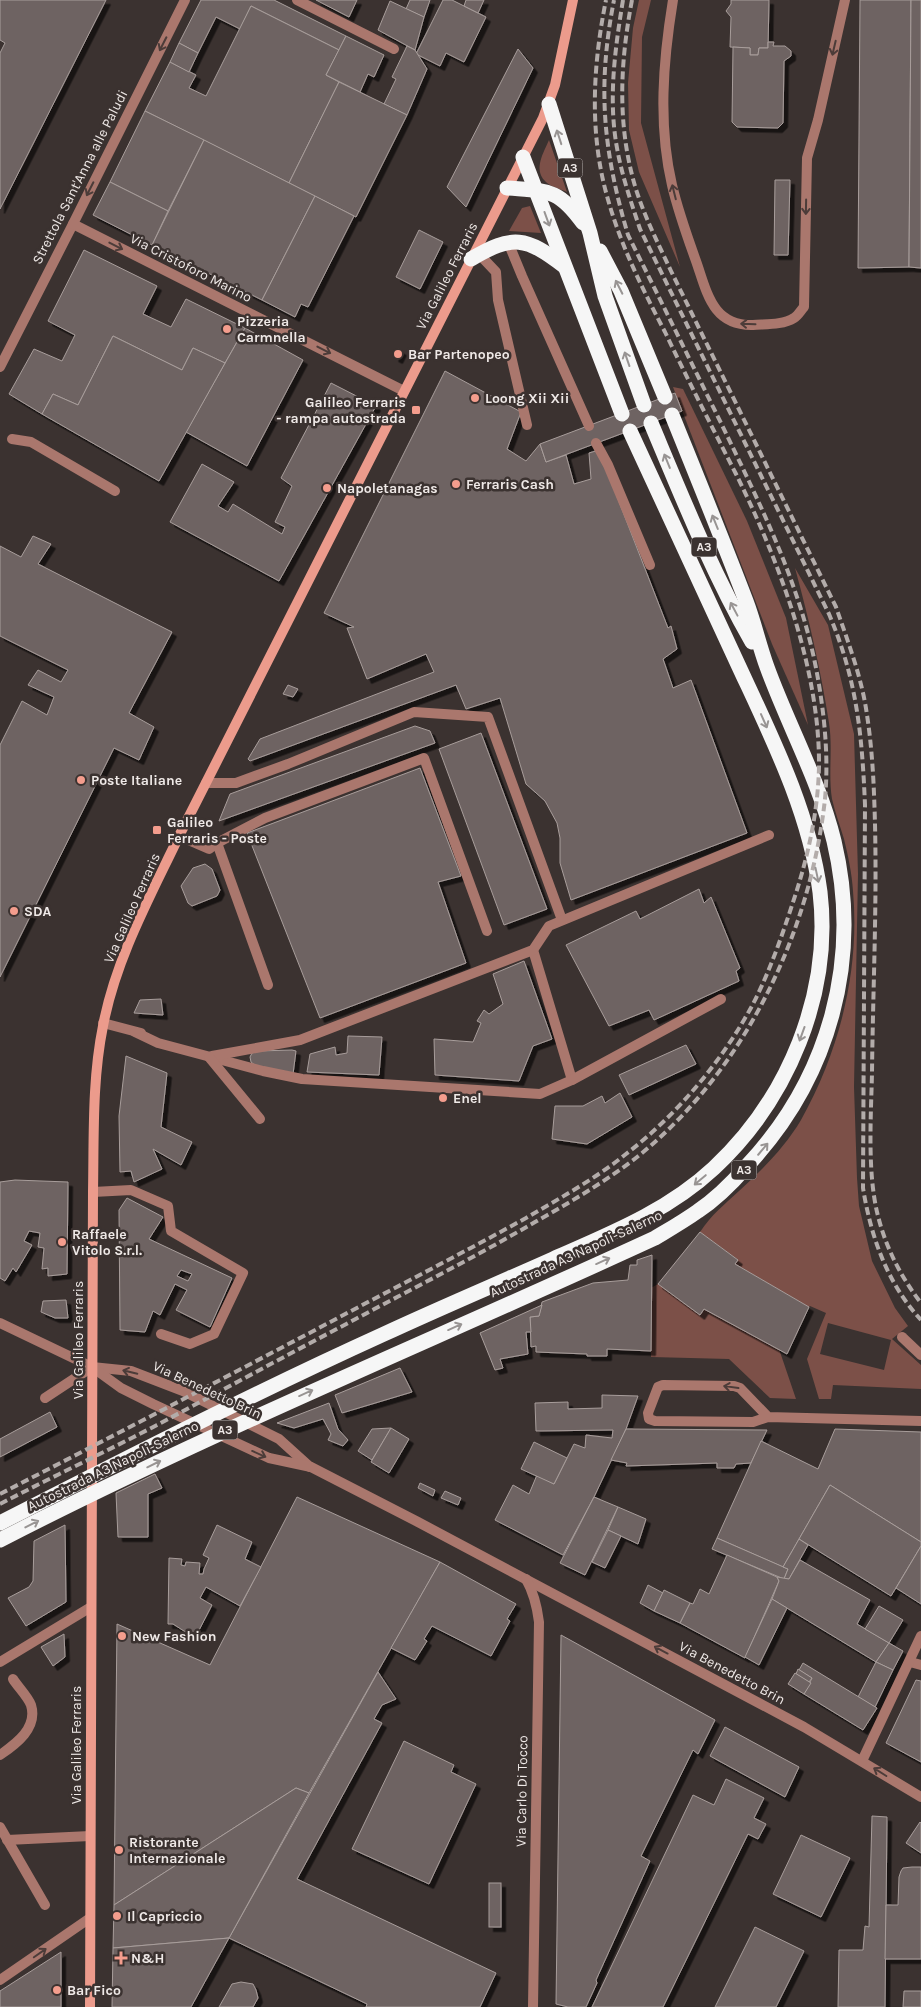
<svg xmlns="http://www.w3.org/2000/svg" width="921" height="2007" font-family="Karla,sans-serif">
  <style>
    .green { fill: #7c5048; fill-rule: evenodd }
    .building { fill: #6e6462; stroke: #a89d9b; fill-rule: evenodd; filter: url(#shadow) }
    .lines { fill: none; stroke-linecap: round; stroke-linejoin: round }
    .service { stroke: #aa776d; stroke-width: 10 }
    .minor { stroke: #aa776d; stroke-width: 10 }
    .secondary { stroke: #ec9b8c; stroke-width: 10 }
    .motorway { stroke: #f6f6f6; stroke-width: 15 }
    .rail { stroke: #b3acaa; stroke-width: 4; stroke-dasharray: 8 4; stroke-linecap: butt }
    .oneway { stroke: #4c3c39 }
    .oneway2 { stroke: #989493 }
    .poi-dot { fill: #f49d8d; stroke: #3b3230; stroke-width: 2 }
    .labels { text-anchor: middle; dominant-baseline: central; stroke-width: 5; stroke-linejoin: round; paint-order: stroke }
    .shield { fill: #3b3230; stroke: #b9b2b0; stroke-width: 1 }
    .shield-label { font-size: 12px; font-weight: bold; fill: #efe9e7 }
    .street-label { font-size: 14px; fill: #efe9e7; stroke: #3b3230 }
    .poi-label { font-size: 14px; font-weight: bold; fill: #efe9e7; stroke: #3b3230; text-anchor: start }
  </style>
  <defs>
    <filter id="shadow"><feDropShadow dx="4.5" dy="4.5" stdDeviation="0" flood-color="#0009"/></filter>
  </defs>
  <rect width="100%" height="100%" fill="#3b3230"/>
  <!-- green -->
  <g class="green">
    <polygon points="639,0 651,0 642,37 641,123 680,267 639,172 629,130 628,83 633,28"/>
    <path d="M549 140 567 192C560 189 549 186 545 181 533 169 544 152 549 140Z"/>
    <polygon points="530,206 541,233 509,231 522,208"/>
    <polygon points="673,387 683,389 747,521 786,618 808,725 772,644"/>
    <path d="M795 568 828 625 854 734 858 874 854 1087 857 1178 859 1206 872 1261 895 1308 908 1326 892 1339 921 1365V1389L833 1385 831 1399H819L807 1359 826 1313 810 1306 809 1307 735 1264 737 1259 700 1232C712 1214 724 1205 739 1191 762 1170 785 1147 801 1120 840 1050 860 970 853 891 852 874 848 855 844 839 840 826 835 812 832 799 828 774 833 748 829 723 821 671 809 619 795 568ZM828 1323 891 1340 884 1370 820 1354Z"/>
    <polygon points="658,1284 700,1315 704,1309 779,1349 796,1399 770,1398 729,1359 651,1357 651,1288"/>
  </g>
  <!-- building -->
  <g class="building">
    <polygon points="0,0 106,0 0,209 0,53 5,43 0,40"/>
    <polygon points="201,0 274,0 346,36 339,50 251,6 240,29 216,17 198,53 179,43"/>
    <polygon points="316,0 357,0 349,17"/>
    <polygon points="410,0 430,0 424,17 406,9"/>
    <polygon points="443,0 452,0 486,17 464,62 446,53 440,66 416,54"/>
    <polygon points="466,0 484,0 478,13 464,6"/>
    <polygon points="731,0 769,0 768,48 759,48 758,55 750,55 750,48 730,47 731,17 726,11 731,4"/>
    <polygon points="860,0 911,0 909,267 858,268"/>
    <polygon points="911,0 921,0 921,268 909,267"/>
    <polygon points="390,1 424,17 415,50 378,30"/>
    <polygon points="251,6 339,50 326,75 339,82 289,183 145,111 170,62 196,75 189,88 206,96"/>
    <polygon points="346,36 384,55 374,77 368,74 360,92 326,75"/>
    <polygon points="768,42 774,42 773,46 785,46 791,51 791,56 784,61 783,123 778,128 737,127 732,122 733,47 750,48 750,55 758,55 759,48 768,48"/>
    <polygon points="179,43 198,53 189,72 170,62"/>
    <polygon points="407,46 415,50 427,69 407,115 384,104 396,79 392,77"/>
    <polygon points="518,49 533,68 466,207 447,187"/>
    <polygon points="339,82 407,115 356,217 289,183"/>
    <polygon points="145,111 204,140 168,211 110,182"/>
    <polygon points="204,140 315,196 262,300 152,245"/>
    <polygon points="775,180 790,180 788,255 774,255"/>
    <polygon points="110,182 168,211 152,245 93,215"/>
    <polygon points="315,196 354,216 308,307 301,304 295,317 262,300"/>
    <polygon points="419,230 443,242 420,289 396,277"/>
    <polygon points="84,250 157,286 143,314 171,327 186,299 245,328 225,363 193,348 182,370 113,336 78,405 53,394 42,414 9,394 34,349 62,361 75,335 48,321"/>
    <polygon points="245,328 303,360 247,466 186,432"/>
    <polygon points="113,336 182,370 193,348 225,363 159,481 42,414 53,394 78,405"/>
    <polygon points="398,349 402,351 398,359 394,357"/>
    <polygon points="445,371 521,412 507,449 526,461 540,444 546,462 566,455 574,484 591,479 589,453 599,450 668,628 671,626 677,649 663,659 673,688 691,680 747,833 571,900 560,863 560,838 557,823 545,801 526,784 500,698 466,709 456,685 250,761 248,759 260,739 434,672 426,654 367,679 347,628 354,627 324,613"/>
    <polygon points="331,383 376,406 279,581 170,522 202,464 234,482 218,506 228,512 233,504 282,534 285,527 275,522 292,486 281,478"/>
    <polygon points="675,393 682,411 546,462 540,444"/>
    <polygon points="33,536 51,544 38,564 172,632 129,713 154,727 139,760 114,748 0,977 0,745 22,701 47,715 54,697 28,685 38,670 61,682 68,670 0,636 0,546 21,557"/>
    <polygon points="288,685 298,689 293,697 283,694"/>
    <polygon points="415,726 430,731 435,743 219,821 230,794"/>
    <polygon points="481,733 547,909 504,925 439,749"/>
    <polygon points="420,768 461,876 438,882 466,963 320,1018 247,833"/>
    <polygon points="205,864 212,869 220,890 217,896 192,906 188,903 181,886 193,868"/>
    <polygon points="699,889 704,903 711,897 740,968 736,971 739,981 654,1020 649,1010 609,1026 566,945 636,911 640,919"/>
    <polygon points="524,961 552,1039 533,1046 519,1081 435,1075 434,1039 473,1042 481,1023 477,1021 484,1010 489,1014 503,1004 493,974"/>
    <polygon points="161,999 163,1015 134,1013 140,1000"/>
    <polygon points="348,1036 382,1037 379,1075 307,1072 310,1054 335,1047 336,1055 347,1053"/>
    <polygon points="686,1045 696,1064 629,1095 619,1075"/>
    <polygon points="292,1050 296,1051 293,1074 256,1066 251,1062 250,1057 252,1053 258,1051"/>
    <polygon points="126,1056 167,1073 161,1127 192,1142 181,1165 153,1149 162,1169 134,1182 131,1171 120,1172 119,1116"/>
    <polygon points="620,1093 632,1117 587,1144 552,1139 555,1106 583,1106 602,1096 605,1103"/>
    <polygon points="15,1180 68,1182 67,1274 48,1276 48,1268 42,1269 44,1248 38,1247 40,1233 29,1231 24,1241 32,1245 16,1272 13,1268 5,1281 0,1278 0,1182"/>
    <path d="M127 1198 163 1217 149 1239 232 1278 210 1327 176 1310 187 1290 175 1284 160 1315 153 1311 145 1332 120 1330 119 1210ZM181 1270 192 1274 188 1281 177 1276Z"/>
    <polygon points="700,1232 738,1260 735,1264 809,1307 787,1354 704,1309 700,1315 658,1284"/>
    <polygon points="652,1255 651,1351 607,1349 607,1356 587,1356 587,1354 536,1352 536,1346 531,1347 530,1317 539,1316 542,1302 593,1283 628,1280 630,1265 637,1265 637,1260"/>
    <polygon points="66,1300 68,1318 55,1318 41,1312 43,1301"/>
    <polygon points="542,1305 539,1316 530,1317 531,1332 526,1332 528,1354 500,1359 503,1368 495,1370 480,1333"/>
    <polygon points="400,1368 412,1392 342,1413 335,1395"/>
    <polygon points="602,1395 638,1396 626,1429 594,1497 563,1555 495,1520 513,1485 529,1494 537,1475 554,1484 574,1444 585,1448 586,1435 612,1438 613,1430 536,1431 535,1403 568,1402 568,1409 602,1408"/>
    <polygon points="329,1403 338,1429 348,1440 343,1446 328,1440 331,1434 323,1419 294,1428 277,1423"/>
    <polygon points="50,1412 57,1427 0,1457 0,1439"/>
    <polygon points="391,1428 372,1460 358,1451 372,1429"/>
    <polygon points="391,1428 409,1439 389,1473 371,1462"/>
    <polygon points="626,1429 767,1430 751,1463 736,1464 734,1468 717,1468 717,1463 626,1466 627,1463 611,1460"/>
    <polygon points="835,1429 921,1432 921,1542 830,1485 783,1567 717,1538 761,1441 818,1469"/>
    <polygon points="534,1442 567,1458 554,1484 521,1469"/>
    <polygon points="155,1474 162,1488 148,1494 148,1537 118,1537 116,1493"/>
    <polygon points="420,1483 435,1490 433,1496 418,1488"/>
    <polygon points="830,1485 921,1542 921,1546 891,1596 799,1539"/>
    <polygon points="445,1491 461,1498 458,1505 441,1498"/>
    <polygon points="297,1497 440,1562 309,1793 296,1788 114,1905 117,1624 210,1665"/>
    <polygon points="594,1497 618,1507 585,1575 560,1563"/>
    <polygon points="618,1507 646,1519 638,1544 608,1530"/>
    <polygon points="65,1525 66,1602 26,1626 8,1598 29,1587 33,1581 34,1541"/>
    <polygon points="217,1525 252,1542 245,1559 261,1567 240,1606 206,1587 200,1598 212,1605 195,1638 173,1624 168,1624 169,1558 182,1559 181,1565 185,1566 186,1562 200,1563 199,1574 203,1574 204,1569 209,1558 203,1555"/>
    <polygon points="608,1530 621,1536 605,1568 592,1562"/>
    <polygon points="717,1538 788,1569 784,1579 712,1549"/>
    <polygon points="799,1539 808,1545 789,1579 784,1579 788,1569 783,1567"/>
    <polygon points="921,1546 921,1604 896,1588"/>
    <polygon points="727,1555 777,1577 779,1581 745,1658 680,1623 690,1603 693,1604 700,1589 709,1594"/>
    <polygon points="800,1560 870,1600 857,1624 889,1643 876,1662 772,1599 779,1581 777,1577 789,1579"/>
    <polygon points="440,1562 516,1604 507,1619 510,1621 491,1656 432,1626 424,1639 427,1641 415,1660 391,1648"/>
    <polygon points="648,1585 663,1593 654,1611 640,1603"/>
    <polygon points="664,1590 690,1603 680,1623 654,1611"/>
    <polygon points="772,1599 787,1608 759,1665 745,1657"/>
    <polygon points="879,1606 903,1620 889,1643 865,1629"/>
    <polygon points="64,1634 65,1657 53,1666 41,1647"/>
    <polygon points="561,1635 715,1720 698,1754 693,1750 641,1856 650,1861 596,1980 597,1983 586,2007 568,2007 556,2004"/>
    <polygon points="889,1643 903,1651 893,1670 876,1662"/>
    <polygon points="876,1662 893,1670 875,1707 858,1697"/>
    <polygon points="803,1663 877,1708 863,1730 804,1694 812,1678 799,1670"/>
    <polygon points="798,1669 812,1678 809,1682 796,1674"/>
    <polygon points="378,1672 396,1699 382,1705 374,1719 382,1723 297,1879 496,1973 480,2007 366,2007 367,2004 229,1938"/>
    <polygon points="795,1673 811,1683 804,1694 788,1684"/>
    <polygon points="916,1680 921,1681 921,1762 886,1743"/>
    <polygon points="725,1727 799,1767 785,1797 710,1756"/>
    <polygon points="404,1741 454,1765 451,1772 476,1784 429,1884 352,1849"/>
    <polygon points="726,1779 764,1798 754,1818 766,1824 758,1839 748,1834 663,2007 592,2007 693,1795 714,1805"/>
    <polygon points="296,1788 309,1793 229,1938 113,1948 114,1905"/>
    <polygon points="872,1816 887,1817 885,2007 838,2007 839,1950 863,1950 865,1926 869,1927"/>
    <polygon points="920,1822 921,1823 921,1853 906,1843"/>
    <polygon points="801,1835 850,1858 821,1917 773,1894"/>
    <polygon points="912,1867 921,1867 921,1959 885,1959 886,1905 898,1905 899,1877 901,1871 903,1868"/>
    <rect x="489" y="1883" width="12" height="44"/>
    <polygon points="755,1927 804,1951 776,2007 715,2007"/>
    <polygon points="229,1938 191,2007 112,2007 113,1948"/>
    <polygon points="61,1952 61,2007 0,2007 0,1991"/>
    <polygon points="241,1982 253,1984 256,1990 258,1998 253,2007 219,2007 232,1984"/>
    <polygon points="904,1991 921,1991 921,2007 903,2007"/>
  </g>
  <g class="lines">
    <!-- service -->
    <g class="service">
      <polyline points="297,0 394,49"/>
      <path d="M673 0C663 61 658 125 672 185 678 211 687 236 696 261 707 292 712 326 753 325 766 324 783 325 794 318 798 316 801 310 804 307L807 158 818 120 845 0"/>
      <polyline points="508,242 522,276 589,426"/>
      <polyline points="479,254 496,272 498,300 527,425"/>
      <polyline points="0,367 73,224"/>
      <polyline points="12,439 31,442 115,491"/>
      <polyline points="596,443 608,465 650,565"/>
      <polyline points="206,783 236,783 288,764 414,712 488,717 562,920"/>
      <polyline points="179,836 209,849 217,843 265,818 424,758 487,931"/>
      <polyline points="217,843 268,985"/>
      <polyline points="533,950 572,1080"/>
      <polyline points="103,1023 141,1033"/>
      <polyline points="135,1032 158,1043 263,1071 302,1079 540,1094 572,1080 721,999"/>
      <polyline points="212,1056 300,1040 533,950 549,926 769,835"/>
      <polyline points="209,1057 260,1119"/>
      <polyline points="93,1192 131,1190 168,1206 171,1231 243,1273 214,1334 190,1344 161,1334"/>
      <polyline points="902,1337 921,1355"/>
      <polyline points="45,1398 92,1367"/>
      <polyline points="910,1662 921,1665"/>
    </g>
    <!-- minor -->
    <g class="minor">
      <polyline points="185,0 73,224 404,391"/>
      <polyline points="0,1323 92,1367 131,1371 183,1391 279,1439 310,1467"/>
      <polyline points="92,1367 121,1388 153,1404 269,1458 311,1467 418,1522 804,1727 921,1797"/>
      <polyline points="768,1417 740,1388 734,1386 663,1385 658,1387 648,1413 649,1419 655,1421 753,1422 768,1417 921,1421"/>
      <path d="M526 1579C534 1593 537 1606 539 1622L533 2007"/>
      <polyline points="0,1662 91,1607"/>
      <path d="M0 1755C16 1744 38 1728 31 1705 28 1697 18 1687 13 1679"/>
      <polyline points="862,1761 921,1636"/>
      <polyline points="0,1827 45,1905"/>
      <polyline points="7,1840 90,1836"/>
      <polyline points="0,1980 90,1918"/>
    </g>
    <!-- secondary -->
    <path class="secondary" d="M90 2007 93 1192C94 1137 92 1080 103 1026 116 958 150 897 179 836L543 118 555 85 573 0"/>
    <!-- motorway -->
    <g class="motorway">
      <polyline points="549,104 590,233 605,296 644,405"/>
      <polyline points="523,157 622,414"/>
      <path d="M507 188C547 191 558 188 583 223"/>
      <polyline points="600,251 621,291 665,397"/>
      <path d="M471 259C513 234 526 237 564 266"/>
      <path d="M651 423C682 497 712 572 752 642"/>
      <path d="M0 1523C127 1458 254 1393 384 1334 440 1308 497 1284 553 1259 610 1234 668 1211 714 1168 788 1099 832 994 820 892 809 809 769 732 735 658 700 582 665 506 630 431"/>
      <path d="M0 1540C214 1430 436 1339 655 1238 670 1229 684 1221 698 1211 716 1199 732 1183 746 1167 830 1078 862 959 834 841 819 780 788 725 767 667 759 645 754 622 746 601 722 538 697 477 672 415"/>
    </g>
    <!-- rail -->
    <g class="rail">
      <path d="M623 0C615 49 608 99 617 148 622 176 631 202 640 229L829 614C857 680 862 734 865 805L863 1188C871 1237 887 1283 921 1320"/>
      <path d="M632 0C620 63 617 124 635 186 644 216 658 243 671 271L836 607C848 642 862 678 867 715 871 741 873 768 874 794 878 887 873 980 872 1073 871 1117 867 1173 878 1216 886 1248 901 1277 921 1303"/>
      <path d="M0 1494C117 1434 234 1373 351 1311 410 1280 468 1250 526 1218 560 1198 595 1179 626 1154 677 1115 723 1060 753 1004 771 969 784 930 796 893 809 852 818 810 819 767 820 669 779 561 736 474 712 427 688 380 665 332 642 288 620 244 607 196 589 132 593 64 606 0"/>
      <path d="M0 1504C52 1477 105 1452 157 1425 221 1391 285 1356 350 1322 412 1289 475 1257 535 1222 569 1203 601 1184 632 1161 742 1076 810 936 825 799 829 755 824 710 816 668 799 581 759 502 721 423 690 360 659 297 628 235 603 150 597 87 614 0"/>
    </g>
  </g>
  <!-- one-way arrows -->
  <defs><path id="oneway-shaft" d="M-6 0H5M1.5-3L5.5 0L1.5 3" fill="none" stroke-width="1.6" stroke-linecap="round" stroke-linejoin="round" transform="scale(1.25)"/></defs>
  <g class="oneway">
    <use href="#oneway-shaft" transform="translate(163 44) rotate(117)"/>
    <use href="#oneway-shaft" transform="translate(834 48) rotate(103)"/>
    <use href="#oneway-shaft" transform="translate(90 189) rotate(117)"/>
    <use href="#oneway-shaft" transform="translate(674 192) rotate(-104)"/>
    <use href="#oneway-shaft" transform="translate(806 207) rotate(91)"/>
    <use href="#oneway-shaft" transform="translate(116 246) rotate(27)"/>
    <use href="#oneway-shaft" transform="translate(748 324) rotate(-178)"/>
    <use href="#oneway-shaft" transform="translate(324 350) rotate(27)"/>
    <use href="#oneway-shaft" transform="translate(130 1372) rotate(-167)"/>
    <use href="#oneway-shaft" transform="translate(731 1387) rotate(-172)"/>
    <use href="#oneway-shaft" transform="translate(259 1454) rotate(24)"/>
    <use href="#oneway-shaft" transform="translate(661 1650) rotate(-152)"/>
    <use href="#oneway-shaft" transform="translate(880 1772) rotate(-148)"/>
    <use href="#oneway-shaft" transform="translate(40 1953) rotate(-35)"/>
  </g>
  <g class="oneway2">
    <use href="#oneway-shaft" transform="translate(559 137) rotate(-108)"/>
    <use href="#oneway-shaft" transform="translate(547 219) rotate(70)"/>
    <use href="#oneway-shaft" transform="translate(619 287) rotate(-117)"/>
    <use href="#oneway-shaft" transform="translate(627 359) rotate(-109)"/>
    <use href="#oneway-shaft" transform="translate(667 461) rotate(-112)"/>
    <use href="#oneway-shaft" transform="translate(715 522) rotate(-112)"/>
    <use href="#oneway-shaft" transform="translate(734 609) rotate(-118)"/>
    <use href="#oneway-shaft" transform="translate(764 721) rotate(66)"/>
    <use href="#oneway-shaft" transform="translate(817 875) rotate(78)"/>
    <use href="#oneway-shaft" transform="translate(802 1034) rotate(110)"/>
    <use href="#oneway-shaft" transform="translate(763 1149) rotate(-50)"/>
    <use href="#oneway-shaft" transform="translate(700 1180) rotate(140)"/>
    <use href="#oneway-shaft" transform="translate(603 1261) rotate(-24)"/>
    <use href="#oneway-shaft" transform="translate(455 1327) rotate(-24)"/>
    <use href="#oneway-shaft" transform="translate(306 1393) rotate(-24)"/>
    <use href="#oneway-shaft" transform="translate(154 1464) rotate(-26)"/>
    <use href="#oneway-shaft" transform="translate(32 1524) rotate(-27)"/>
  </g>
  <!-- markers -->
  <g class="poi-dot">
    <circle cx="227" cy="329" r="5"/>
    <circle cx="398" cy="354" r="5"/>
    <circle cx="475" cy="398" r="5"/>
    <rect x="411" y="405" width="10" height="10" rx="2.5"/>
    <circle cx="456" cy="484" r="5"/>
    <circle cx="327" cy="488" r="5"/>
    <circle cx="81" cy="780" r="5"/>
    <rect x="152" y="825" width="10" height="10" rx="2.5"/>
    <circle cx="14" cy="911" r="5"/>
    <circle cx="443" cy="1098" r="5"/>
    <circle cx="62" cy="1242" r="5"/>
    <circle cx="122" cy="1636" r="5"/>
    <circle cx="119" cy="1850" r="5"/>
    <circle cx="117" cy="1916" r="5"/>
    <path d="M118.5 1950.5h5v5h5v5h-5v5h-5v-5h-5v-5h5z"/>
    <circle cx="57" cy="1990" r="5"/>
  </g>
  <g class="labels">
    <!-- shield labels -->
    <g class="shield">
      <rect x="557.5" y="158.5" width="25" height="19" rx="4"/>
      <rect x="691.5" y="537.5" width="25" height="19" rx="4"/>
      <rect x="731.5" y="1160.5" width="25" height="19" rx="4"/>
      <rect x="212.5" y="1420.5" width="25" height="19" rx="4"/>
    </g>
    <g class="shield-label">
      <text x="570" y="168">A3</text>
      <text x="704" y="547">A3</text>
      <text x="744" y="1170">A3</text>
      <text x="225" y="1430">A3</text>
    </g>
    <!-- street labels -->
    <g class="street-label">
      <text transform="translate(80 177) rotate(-63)">Strettola Sant'Anna alle Paludi</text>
      <text transform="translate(191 268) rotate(27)">Via Cristoforo Marino</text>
      <text transform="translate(447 276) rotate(-63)">Via Galileo Ferraris</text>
      <text transform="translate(132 908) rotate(-66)">Via Galileo Ferraris</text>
      <text transform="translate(576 1254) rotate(-25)">Autostrada A3 Napoli-Salerno</text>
      <text transform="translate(78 1340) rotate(-90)">Via Galileo Ferraris</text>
      <text transform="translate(207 1390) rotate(25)">Via Benedetto Brin</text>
      <text transform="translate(113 1466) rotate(-26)">Autostrada A3 Napoli-Salerno</text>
      <text transform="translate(732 1673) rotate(28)">Via Benedetto Brin</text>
      <text transform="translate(76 1745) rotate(-90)">Via Galileo Ferraris</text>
      <text transform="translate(522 1791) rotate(-89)">Via Carlo Di Tocco</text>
    </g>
    <!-- poi labels -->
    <g class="poi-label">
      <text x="237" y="321">Pizzeria<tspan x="237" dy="16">Carmnella</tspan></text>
      <text x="408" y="354">Bar Partenopeo</text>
      <text x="485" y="398">Loong Xii Xii</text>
      <text x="406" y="402" text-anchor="end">Galileo Ferraris<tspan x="406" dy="16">- rampa autostrada</tspan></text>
      <text x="466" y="484">Ferraris Cash</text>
      <text x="337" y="488">Napoletanagas</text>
      <text x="91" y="780">Poste Italiane</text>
      <text x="167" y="822">Galileo<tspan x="167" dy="16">Ferraris - Poste</tspan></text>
      <text x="24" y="911">SDA</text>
      <text x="453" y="1098">Enel</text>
      <text x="72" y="1234">Raffaele<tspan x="72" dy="16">Vitolo S.r.l.</tspan></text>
      <text x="132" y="1636">New Fashion</text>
      <text x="129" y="1842">Ristorante<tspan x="129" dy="16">Internazionale</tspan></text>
      <text x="127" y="1916">Il Capriccio</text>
      <text x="131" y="1958">N&amp;H</text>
      <text x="67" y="1990">Bar Fico</text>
    </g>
  </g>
</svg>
